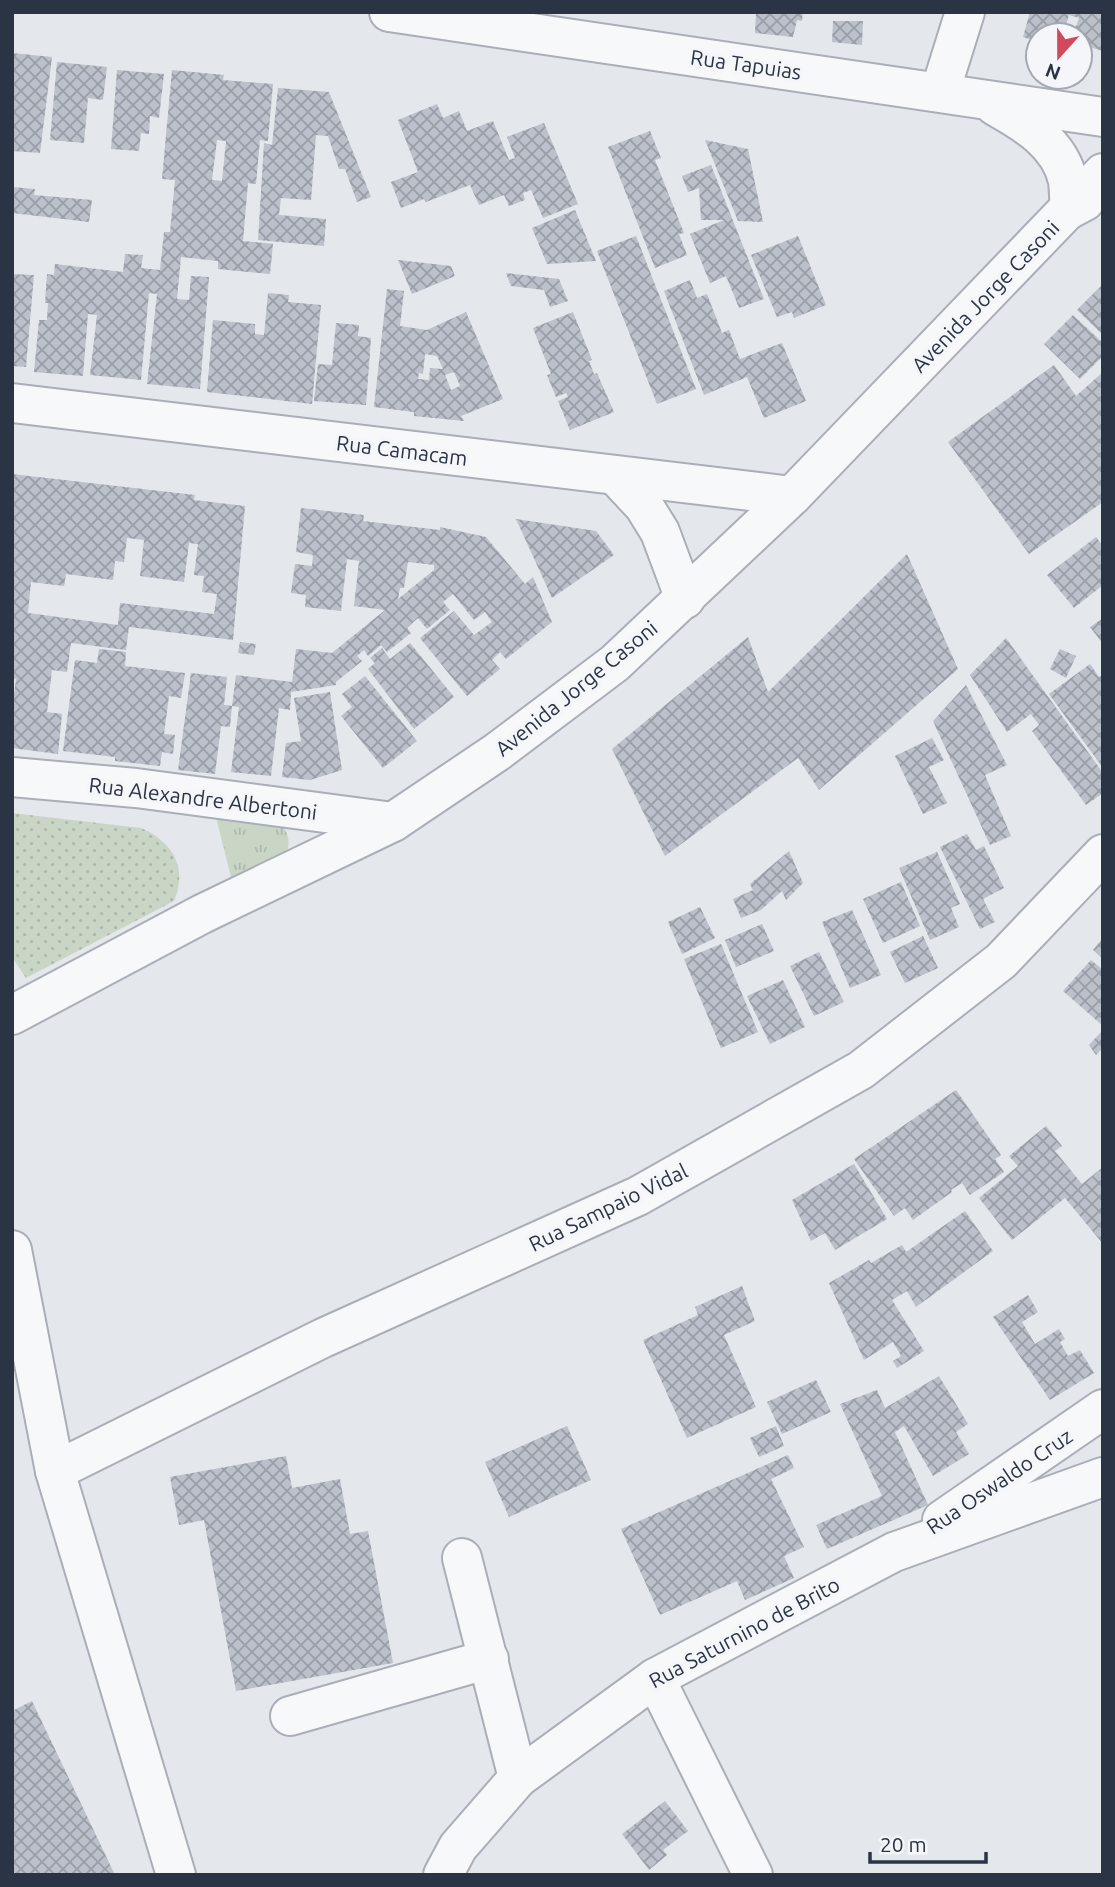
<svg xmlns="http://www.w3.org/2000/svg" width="1115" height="1887" font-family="Ubuntu,sans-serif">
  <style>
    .grass { fill: url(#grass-tufts) }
    .park { fill: url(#park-dots) }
    .building { fill: url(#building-cross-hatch); fill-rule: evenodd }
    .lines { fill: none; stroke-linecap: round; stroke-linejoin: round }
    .minor-casing { stroke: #a9aeb7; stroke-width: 42 }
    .minor { stroke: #f7f8fa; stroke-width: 38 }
    .labels { text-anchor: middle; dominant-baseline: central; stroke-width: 7; stroke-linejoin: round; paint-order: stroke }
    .street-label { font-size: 21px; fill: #2b3445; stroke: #f4f6f9 }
  </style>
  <defs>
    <pattern id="grass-tufts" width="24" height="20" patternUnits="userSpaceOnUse" patternTransform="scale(1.75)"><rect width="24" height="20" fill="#c9d6c5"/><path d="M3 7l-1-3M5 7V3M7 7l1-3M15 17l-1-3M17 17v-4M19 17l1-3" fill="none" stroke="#adb8ab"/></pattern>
    <pattern id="park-dots" width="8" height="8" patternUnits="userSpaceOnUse" patternTransform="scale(1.75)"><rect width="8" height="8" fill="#c9d6c5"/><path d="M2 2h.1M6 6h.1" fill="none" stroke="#adb8ab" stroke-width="1.8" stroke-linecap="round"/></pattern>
    <pattern id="building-cross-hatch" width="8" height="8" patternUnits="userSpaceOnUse" patternTransform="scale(1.75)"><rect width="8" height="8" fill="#bbc0ca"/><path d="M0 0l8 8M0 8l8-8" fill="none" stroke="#989da6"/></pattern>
  </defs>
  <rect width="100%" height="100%" fill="#e4e7ec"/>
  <!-- grass -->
  <path class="grass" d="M216 817 283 826C289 836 291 844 285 855L231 877Z"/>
  <!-- park -->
  <path class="park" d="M12 813 141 828C173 842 188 868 174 901L26 978 12 957Z"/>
  <!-- building -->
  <g class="building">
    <polygon points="756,12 803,12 802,21 797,20 793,37 755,33"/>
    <polygon points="1030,12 1103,12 1103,51 1080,44 1080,35 1073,35 1079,18 1069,15 1063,35 1038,35 1038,42 1023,37"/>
    <polygon points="833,21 863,21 862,45 832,42"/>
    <polygon points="12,53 52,57 40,153 12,151"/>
    <polygon points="57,62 107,67 103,100 88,98 84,143 50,140"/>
    <polygon points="117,70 164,74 159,118 150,116 149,134 141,133 139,151 111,149"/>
    <path d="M172 70 224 75 223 80 273 84 268 141 260 140 256 184 248 183 243 241 273 244 270 274 218 269V261L181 257 177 299 189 300 191 276 209 277 200 389 147 384 157 294 149 293 141 380 90 375 97 315 88 314 83 376 34 372 39 320H47L48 303H45L47 274 54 275 55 264 123 272 125 254 143 255 141 268 160 270 164 232H170L175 180 162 179ZM217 140 226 141 222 181 212 180Z"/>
    <polygon points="278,88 329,92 371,197 357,202 345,169 339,169 328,136 316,135 311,200 281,198 279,215 326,219 324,246 258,240 264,143 272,145"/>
    <polygon points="437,104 443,118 459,111 467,131 493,121 509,160 515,158 507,137 544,123 578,204 543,218 531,190 523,193 525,200 509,206 504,195 479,205 470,185 426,202 424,199 401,208 391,182 418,172 398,120"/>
    <polygon points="650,131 661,158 655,160 684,233 679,234 687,255 655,268 608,147"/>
    <polygon points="705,140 748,149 763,222 738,221"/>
    <polygon points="711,165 764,299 739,308 726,276 710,283 690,234 724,220 701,220 699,188 688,192 682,176"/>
    <polygon points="12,187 35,189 34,195 92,200 89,222 12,213"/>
    <polygon points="575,210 596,261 547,264 532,228"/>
    <polygon points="636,236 696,389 657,404 597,251"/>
    <polygon points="798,236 826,305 794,318 792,312 777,317 751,255"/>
    <polygon points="398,260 451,266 455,276 412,294"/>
    <polygon points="506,273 559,279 568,301 550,307 544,290 511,286"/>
    <polygon points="12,274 34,275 26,367 12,366"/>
    <polygon points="690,280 697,298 707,294 722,333 729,330 740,359 782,343 806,401 764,418 747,377 704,395 664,291"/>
    <polygon points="1103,284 1103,335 1077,310"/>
    <path d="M387 289 404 291 400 326 427 330 466 312 503 399 461 416 464 421 414 416V412L374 407ZM425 354 437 356 443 369 430 368 429 380 418 379 419 373 423 374ZM454 372 460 386 451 390 445 375Z"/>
    <polygon points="268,293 289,295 288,302 321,305 312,404 207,392 213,320 255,324 255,334 264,335"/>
    <polygon points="573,312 592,360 589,361 594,374 597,373 614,412 570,430 558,401 568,397 566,393 556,397 547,375 551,374 533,328"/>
    <polygon points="1073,315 1103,343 1103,356 1080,379 1044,344"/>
    <polygon points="336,323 359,325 358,336 371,338 366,405 314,401 318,364 332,365"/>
    <polygon points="1054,365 1076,396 1103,372 1103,502 1029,554 948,442"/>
    <path d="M12 474 195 495 194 500 245 506 233 640 129 627 126 650 71 643 67 672 52 670 47 712 62 714 58 754 12 748V710L16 679H12L14 612 12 611ZM127 538 144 540 140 576 184 582 189 543 198 544 194 575 204 576 202 592 217 594 214 614 120 603 118 625 28 613 31 582 64 586 66 574 113 580 115 561 124 562Z"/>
    <path d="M301 508 364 515 363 521 440 530V527L486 537 525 584 533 577 552 622 506 659 500 652 492 660 500 669 467 696 420 638 454 611 474 635 492 622 485 612 474 620 453 594 443 602 450 610 427 629 418 618 407 628 411 633 387 652 381 645 368 656 364 650 357 656 362 661 336 682V685L291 692 290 710 279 708 271 776 231 772 239 707 232 706 236 675 292 682 296 649 332 653 385 610 354 606 359 561 347 559 341 611 305 607 306 595 291 593 295 564 312 566 313 555 296 552ZM408 562 434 565V570L398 599 400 588H404Z"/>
    <polygon points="516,519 596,531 614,555 552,598"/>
    <polygon points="1096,537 1103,546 1103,585 1074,608 1047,575"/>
    <polygon points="907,554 958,669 819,790 798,758 665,856 612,749 748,637 768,692"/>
    <polygon points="1103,618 1103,644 1090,627"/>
    <polygon points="1006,638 1103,773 1103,793 1086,805 1032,731 1039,725 1031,714 1007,732 970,675"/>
    <polygon points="240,642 256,644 254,655 238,653"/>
    <polygon points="410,643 454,697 414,729 368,669 375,663 370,658 382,648 390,659"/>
    <polygon points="99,649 126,652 125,666 185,673 181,698 169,696 164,734 175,735 173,754 162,752 160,766 115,761 115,757 63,751 75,660 97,663"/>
    <polygon points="1060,649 1076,656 1066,678 1050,669"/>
    <polygon points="1090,664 1099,677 1103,675 1103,768 1049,694"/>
    <polygon points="191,673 227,677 224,705 232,706 230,727 221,726 215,774 178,770"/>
    <polygon points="365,676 417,741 383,768 341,716 352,707 342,694"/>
    <polygon points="966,685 1007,765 985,775 1011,836 990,845 933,721"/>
    <polygon points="330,692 342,770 310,780 282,777 286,743 301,741 294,698"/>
    <polygon points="932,738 944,760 929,767 947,803 923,814 895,756"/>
    <polygon points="967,834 976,850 984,846 1004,888 983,899 995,922 980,929 940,847"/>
    <polygon points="789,851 803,883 786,900 782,891 761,910 741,918 733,899 753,890 750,884"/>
    <polygon points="937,852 960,904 951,908 959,927 930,940 899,868"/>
    <polygon points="901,882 920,926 883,943 863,899"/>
    <polygon points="700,907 715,938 682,954 668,922"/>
    <polygon points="852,910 881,975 850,988 822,922"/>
    <polygon points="762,924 774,951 736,967 725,940"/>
    <polygon points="923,936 938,968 905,983 890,952"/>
    <polygon points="1103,938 1103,959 1093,950"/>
    <polygon points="721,944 758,1032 721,1048 684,959"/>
    <polygon points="819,952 844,1002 814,1016 790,966"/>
    <polygon points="1091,960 1103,970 1103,1026 1063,991"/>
    <polygon points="783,980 805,1027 770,1044 747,996"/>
    <polygon points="1103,1030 1103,1048 1096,1055 1089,1045"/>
    <polygon points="956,1090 1001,1155 995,1159 1004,1172 970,1195 962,1183 951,1190 952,1192 913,1220 905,1208 894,1216 854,1159"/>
    <polygon points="1046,1126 1062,1146 1055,1151 1082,1184 1103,1167 1103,1244 1065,1198 1012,1240 979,1198 1018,1166 1009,1156"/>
    <polygon points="854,1164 887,1219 835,1250 825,1233 811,1241 792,1200"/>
    <polygon points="965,1211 993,1251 916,1307 907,1291 892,1300 924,1351 897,1368 893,1361 901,1356 893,1342 864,1360 829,1283 869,1260 871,1263 902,1245 906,1252"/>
    <polygon points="742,1286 755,1321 724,1335 756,1407 687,1438 643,1340 698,1315 695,1307"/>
    <polygon points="1028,1295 1038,1312 1022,1322 1035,1344 1059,1329 1065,1339 1060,1342 1068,1356 1080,1350 1094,1373 1050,1400 993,1317"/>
    <polygon points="939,1376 968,1424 956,1432 969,1454 933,1476 904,1426 895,1432 928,1505 827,1549 816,1525 882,1496 840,1404 877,1390 885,1408"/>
    <polygon points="816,1380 831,1412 782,1434 767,1402"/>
    <polygon points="567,1426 591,1480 509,1517 485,1462"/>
    <polygon points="776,1426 784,1446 759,1457 750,1438"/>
    <polygon points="788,1455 794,1468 771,1479 804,1547 784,1556 794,1578 745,1600 737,1581 660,1615 621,1529"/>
    <polygon points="286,1456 292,1488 340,1479 350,1534 368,1531 393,1663 236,1691 204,1520 179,1525 170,1477"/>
    <polygon points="32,1701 115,1875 12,1875 12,1711"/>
    <polygon points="665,1801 688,1831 663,1850 667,1855 649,1870 622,1834"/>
  </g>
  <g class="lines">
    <defs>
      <g id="minor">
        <polyline points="389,12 1103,117"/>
        <polyline points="940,92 965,12"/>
        <path d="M995 106C1025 123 1060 143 1068 181 1069 190 1069 200 1070 209L1085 201"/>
        <polyline points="12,403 792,496"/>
        <polyline points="616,476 644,506 660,532 685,599"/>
        <polyline points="12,777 136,788 393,822"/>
        <polyline points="12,1015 202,914 393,822 497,752 615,663 792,496 1103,173"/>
        <polyline points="12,1250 55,1471 176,1875"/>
        <polyline points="55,1471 323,1338 638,1196 861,1070 1001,961 1103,854"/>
        <polyline points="942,1520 1103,1409"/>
        <polyline points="462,1558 518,1778"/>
        <polyline points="655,1678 753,1875"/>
        <polyline points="290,1716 489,1659"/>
        <polyline points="443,1875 458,1847 518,1778 655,1678 894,1552 1103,1477"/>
      </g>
    </defs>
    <!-- minor casing -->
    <use href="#minor" class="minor-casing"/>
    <!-- minor -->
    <use href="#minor" class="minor"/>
  </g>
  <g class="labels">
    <!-- street labels -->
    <g class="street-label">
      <text transform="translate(746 64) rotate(8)">Rua Tapuias</text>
      <text transform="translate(985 296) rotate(-46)">Avenida Jorge Casoni</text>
      <text transform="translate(402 450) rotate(7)">Rua Camacam</text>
      <text transform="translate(576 688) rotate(-39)">Avenida Jorge Casoni</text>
      <text transform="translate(203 798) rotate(7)">Rua Alexandre Albertoni</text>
      <text transform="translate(608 1207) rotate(-26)">Rua Sampaio Vidal</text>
      <text transform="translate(999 1481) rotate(-34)">Rua Oswaldo Cruz</text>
      <text transform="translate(744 1632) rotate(-28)">Rua Saturnino de Brito</text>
    </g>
  </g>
  <!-- border -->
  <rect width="1115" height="1887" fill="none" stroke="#2b3445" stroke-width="28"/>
  <!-- north arrow -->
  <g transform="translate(1059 56) rotate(201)"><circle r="33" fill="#f4f6f9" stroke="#a4a8b1" stroke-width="2"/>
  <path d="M0-5L12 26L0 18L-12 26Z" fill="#d1495b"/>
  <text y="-10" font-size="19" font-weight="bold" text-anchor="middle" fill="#2b3445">N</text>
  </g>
  <!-- scale -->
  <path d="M870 1852v10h116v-10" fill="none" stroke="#2b3445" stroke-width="3.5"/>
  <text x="880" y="1852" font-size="21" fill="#2b3445" stroke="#f4f6f9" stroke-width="5" paint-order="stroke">20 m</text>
</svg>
